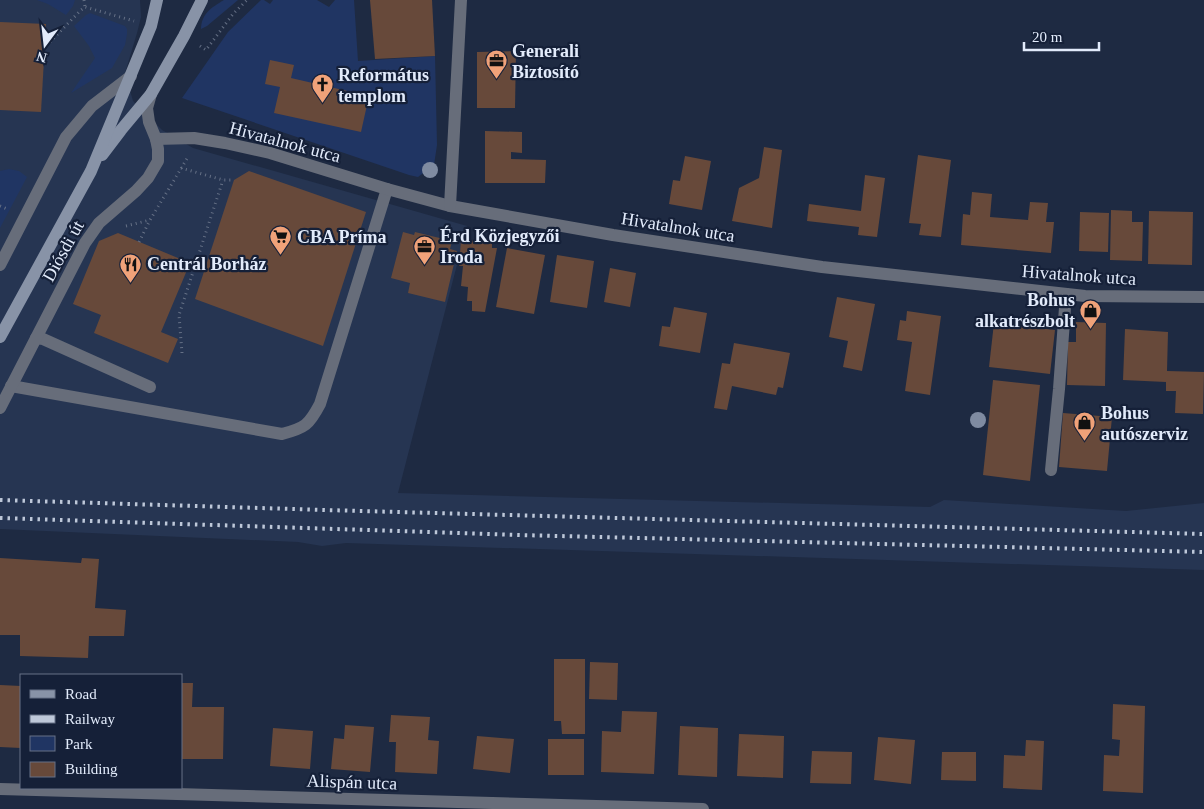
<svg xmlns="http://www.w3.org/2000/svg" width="1204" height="809" font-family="Georgia,serif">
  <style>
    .built { fill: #263552 }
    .green { fill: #203563 }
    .building { fill: #67493a }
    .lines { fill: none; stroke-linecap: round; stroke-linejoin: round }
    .path { stroke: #667186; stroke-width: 3; stroke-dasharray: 1 4; stroke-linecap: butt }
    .service { stroke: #676d7a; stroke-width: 12 }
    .minor { stroke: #676d7a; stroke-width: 12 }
    .secondary { stroke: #8893a7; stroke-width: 12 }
    .rail { stroke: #bec8d9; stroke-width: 4; stroke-dasharray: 2.5 5; stroke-linecap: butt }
    .tree { fill: #7f8ba1 }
    .labels { text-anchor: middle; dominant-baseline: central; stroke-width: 4.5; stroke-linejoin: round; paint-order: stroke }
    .poi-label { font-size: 18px; font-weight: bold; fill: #e2ebfb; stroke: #152038; text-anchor: start }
    .street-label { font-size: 18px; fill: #e2ebfb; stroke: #152038 }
  </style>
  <rect width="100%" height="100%" fill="#1e2a42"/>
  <!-- built -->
  <polygon class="built" points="0,0 140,0 141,17 137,33 125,73 133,101 162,130 193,148 467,226 398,493 930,507 944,500 1126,511 1204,503 1204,570 346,543 322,546 298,542 0,529"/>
  <!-- green -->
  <g class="green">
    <polygon points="37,0 75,0 73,6 66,15 48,4"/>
    <path d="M224 0H238L207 26 201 29C201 14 212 7 224 0Z"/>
    <polygon points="261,0 264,0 270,4 273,0 317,0 329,7 335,0 354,0 358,61 435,56 437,145 434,165 418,177 409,175 182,98 228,32"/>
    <polygon points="90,13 125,26 127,29 127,34 125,45 112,68 71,93 95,58 89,46 74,26 86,15"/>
    <polygon points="9,169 19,171 27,177 0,228 0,171"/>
  </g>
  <!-- building -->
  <g class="building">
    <polygon points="370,0 432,0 435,56 375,59"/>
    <polygon points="0,22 46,24 41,112 0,110"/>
    <polygon points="516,51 515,108 477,108 477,52"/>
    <polygon points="270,60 294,65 291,78 369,96 361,132 274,113 280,87 265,84"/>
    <polygon points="485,131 522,132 522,153 511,152 511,159 546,160 545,183 485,183"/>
    <polygon points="764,147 782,150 772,228 732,221 739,188 759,178"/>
    <polygon points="918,155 951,160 941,237 919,235 921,224 909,223"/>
    <polygon points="685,156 711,161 702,210 669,204 673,180 680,181"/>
    <polygon points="249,171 366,212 323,346 195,299 234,180"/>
    <polygon points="865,175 885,178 877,237 858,235 859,227 807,221 809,204 861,211"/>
    <polygon points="972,192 992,194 990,217 1028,220 1030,202 1048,203 1046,222 1054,222 1051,253 961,245 963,214 970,215"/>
    <polygon points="1111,210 1132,211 1132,222 1143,222 1142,261 1110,260"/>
    <polygon points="1149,211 1193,212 1192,265 1148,264"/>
    <polygon points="1080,212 1109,213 1108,252 1079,251"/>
    <polygon points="403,232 414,235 415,232 452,241 450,249 457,251 445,302 408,293 410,283 391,278"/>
    <polygon points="118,233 190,263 161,332 178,339 168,363 94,333 101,315 73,304 99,241"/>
    <polygon points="461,240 492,242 492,248 497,248 485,312 472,311 472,301 467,301 468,287 461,286 463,266 459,266"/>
    <polygon points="507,248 545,255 534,314 496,307"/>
    <polygon points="557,255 594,261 587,308 550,302"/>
    <polygon points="610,268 636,273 630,307 604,302"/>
    <polygon points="837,297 875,304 862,371 843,367 848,341 829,337"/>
    <polygon points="674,307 707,313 700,353 659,346 662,326 670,327"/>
    <polygon points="907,311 941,316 930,395 905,391 912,342 897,340 900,320 906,321"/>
    <polygon points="1076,322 1106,323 1105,386 1067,385 1068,342 1076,342"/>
    <polygon points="994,323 1055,330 1050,374 989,367"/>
    <polygon points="1125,329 1168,332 1167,371 1204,372 1203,414 1175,413 1176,391 1166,391 1166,382 1123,380"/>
    <polygon points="734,343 790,353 783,388 778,387 776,395 732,386 727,410 714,408 722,363 730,364"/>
    <polygon points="993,380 1040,385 1030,481 983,475"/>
    <polygon points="1063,413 1112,417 1107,471 1059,467"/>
    <polygon points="0,558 81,563 82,558 99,559 95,608 126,610 124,636 89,636 88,658 20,656 20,635 0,635"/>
    <polygon points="554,659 585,659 585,734 562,734 561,721 554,721"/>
    <polygon points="590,662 618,663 617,700 589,699"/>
    <polygon points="181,683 193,683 192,707 224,707 223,759 181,759"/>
    <polygon points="0,685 21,686 21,748 0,747"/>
    <polygon points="1113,704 1145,706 1143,793 1103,791 1104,755 1119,756 1120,740 1112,739"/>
    <polygon points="622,711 657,712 654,774 601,772 602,731 621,732"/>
    <polygon points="391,715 430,717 428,740 439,741 437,774 395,772 396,742 389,742"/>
    <polygon points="345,725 374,727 370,772 331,769 334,738 344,739"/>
    <polygon points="680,726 718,728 717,777 678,775"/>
    <polygon points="273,728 313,731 310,769 270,766"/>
    <polygon points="739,734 784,736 783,778 737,776"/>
    <polygon points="477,736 514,739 510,773 473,769"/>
    <polygon points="878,737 915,740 911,784 874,780"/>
    <rect x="548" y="739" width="36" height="36"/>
    <polygon points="1026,740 1044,741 1042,790 1003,788 1004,755 1025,756"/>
    <polygon points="812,751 852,752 851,784 810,783"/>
    <polygon points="942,752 976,752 976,781 941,780"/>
  </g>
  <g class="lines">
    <!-- path -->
    <g class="path">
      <polyline points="84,0 85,7"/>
      <polyline points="50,42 81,10 85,7 134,21"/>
      <polyline points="200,46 206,50 233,14 247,0"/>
      <polyline points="181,168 223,180 234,180"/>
      <polyline points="0,206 7,209"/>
      <polyline points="126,226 150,220"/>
      <polyline points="139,242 150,220 188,157"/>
      <polyline points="182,353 179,315 223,180"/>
    </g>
    <!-- service -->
    <g class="service">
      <polyline points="36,338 43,339 150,387"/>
      <path d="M11 386 282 434C305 428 309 425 320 404L387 189"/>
      <polyline points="1051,470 1059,389 1066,294"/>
    </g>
    <!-- minor -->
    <g class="minor">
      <polyline points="156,139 194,138 225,143 270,153 387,189 450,206 613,235 822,267 1085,296 1204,297"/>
      <polyline points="450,206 461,0"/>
      <polyline points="0,265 66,137 92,106 131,76"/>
      <polyline points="0,408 85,243 99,223 136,191 148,178 158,161 158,149 156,139 149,122 147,108 151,94"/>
      <polyline points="0,789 703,809"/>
    </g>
    <!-- secondary -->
    <g class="secondary">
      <polyline points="102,155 121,130 151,94 184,36 202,0"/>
      <polyline points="0,337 91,171 151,26 157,0"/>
    </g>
    <!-- rail -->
    <g class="rail">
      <polyline points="0,500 325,510 1204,534"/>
      <polyline points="0,518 519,535 1204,552"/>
    </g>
  </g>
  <!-- trees -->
  <g class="tree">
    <circle cx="430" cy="170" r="8"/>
    <circle cx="978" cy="420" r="8"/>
  </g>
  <!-- icons -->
  <defs>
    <symbol id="office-pin" viewBox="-11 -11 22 30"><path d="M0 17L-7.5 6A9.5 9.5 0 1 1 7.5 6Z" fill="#f0a279" stroke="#152038"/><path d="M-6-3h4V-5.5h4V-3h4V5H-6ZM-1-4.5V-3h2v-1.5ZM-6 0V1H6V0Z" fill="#111"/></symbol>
    <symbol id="church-pin" viewBox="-11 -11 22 30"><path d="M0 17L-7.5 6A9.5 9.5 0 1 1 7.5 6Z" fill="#f0a279" stroke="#152038"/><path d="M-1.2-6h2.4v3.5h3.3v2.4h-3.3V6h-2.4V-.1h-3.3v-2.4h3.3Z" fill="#111"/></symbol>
    <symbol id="supermarket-pin" viewBox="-11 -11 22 30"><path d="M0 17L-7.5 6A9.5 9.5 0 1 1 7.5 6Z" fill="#f0a279" stroke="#152038"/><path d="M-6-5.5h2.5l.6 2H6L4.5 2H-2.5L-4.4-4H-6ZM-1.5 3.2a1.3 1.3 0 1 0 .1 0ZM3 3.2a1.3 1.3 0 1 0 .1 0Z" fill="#111"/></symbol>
    <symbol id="restaurant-pin" viewBox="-11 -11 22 30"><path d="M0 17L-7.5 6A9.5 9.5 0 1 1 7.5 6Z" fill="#f0a279" stroke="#152038"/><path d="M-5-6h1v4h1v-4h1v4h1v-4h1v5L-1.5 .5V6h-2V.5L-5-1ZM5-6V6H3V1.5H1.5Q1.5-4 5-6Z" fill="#111"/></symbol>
    <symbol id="shop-pin" viewBox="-11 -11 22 30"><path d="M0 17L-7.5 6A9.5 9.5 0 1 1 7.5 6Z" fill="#f0a279" stroke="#152038"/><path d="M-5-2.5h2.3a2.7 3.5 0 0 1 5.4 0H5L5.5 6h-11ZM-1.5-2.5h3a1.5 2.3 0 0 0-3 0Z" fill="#111"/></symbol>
  </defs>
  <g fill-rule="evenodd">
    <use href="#office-pin" x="484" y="48" width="25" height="34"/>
    <use href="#church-pin" x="310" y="72" width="25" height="34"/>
    <use href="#supermarket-pin" x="268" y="224" width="25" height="34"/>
    <use href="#office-pin" x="412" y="234" width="25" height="34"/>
    <use href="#restaurant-pin" x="118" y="252" width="25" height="34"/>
    <use href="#shop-pin" x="1078" y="298" width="25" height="34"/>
    <use href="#shop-pin" x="1072" y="410" width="25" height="34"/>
  </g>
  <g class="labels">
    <!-- poi labels -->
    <g class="poi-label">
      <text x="512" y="51">Generali<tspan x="512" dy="21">Biztosító</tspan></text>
      <text x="338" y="75">Református<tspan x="338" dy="21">templom</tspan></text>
      <text x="440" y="236">Érd Közjegyzői<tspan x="440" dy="21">Iroda</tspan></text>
      <text x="297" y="237">CBA Príma</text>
      <text x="147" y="264">Centrál Borház</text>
      <text x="1075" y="300" text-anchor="end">Bohus<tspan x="1075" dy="21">alkatrészbolt</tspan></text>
      <text x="1101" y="413">Bohus<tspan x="1101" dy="21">autószerviz</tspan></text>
    </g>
    <!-- street labels -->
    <g class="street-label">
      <text transform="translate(285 142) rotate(15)">Hivatalnok utca</text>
      <text transform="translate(678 227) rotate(9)">Hivatalnok utca</text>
      <text transform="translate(63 251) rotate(-61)">Diósdi út</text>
      <text transform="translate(1079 275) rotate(4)">Hivatalnok utca</text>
      <text transform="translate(352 782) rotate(2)">Alispán utca</text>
    </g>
  </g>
  <!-- legend -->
  <rect x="20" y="674" width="162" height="115" fill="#152038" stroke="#677186"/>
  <rect x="30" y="690" width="25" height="8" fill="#8893a7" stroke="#677186"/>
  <text x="65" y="699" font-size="15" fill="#e2ebfb">Road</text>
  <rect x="30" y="715" width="25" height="8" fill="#bec8d9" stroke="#677186"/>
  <text x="65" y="724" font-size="15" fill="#e2ebfb">Railway</text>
  <rect x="30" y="736" width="25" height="15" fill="#203563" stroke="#677186"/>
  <text x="65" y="749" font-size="15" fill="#e2ebfb">Park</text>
  <rect x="30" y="762" width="25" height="15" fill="#67493a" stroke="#677186"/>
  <text x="65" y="774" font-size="15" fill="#e2ebfb">Building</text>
  <!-- north arrow -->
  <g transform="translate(45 45) rotate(195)" stroke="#152038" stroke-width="4" paint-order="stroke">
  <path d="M0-4L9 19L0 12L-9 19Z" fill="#e2ebfb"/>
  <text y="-8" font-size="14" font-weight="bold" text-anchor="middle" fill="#e2ebfb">N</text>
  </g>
  <!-- scale -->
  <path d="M1024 42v8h75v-8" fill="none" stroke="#e2ebfb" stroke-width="2.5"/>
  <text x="1032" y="42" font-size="15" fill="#e2ebfb" stroke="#152038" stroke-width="4" paint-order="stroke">20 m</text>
</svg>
